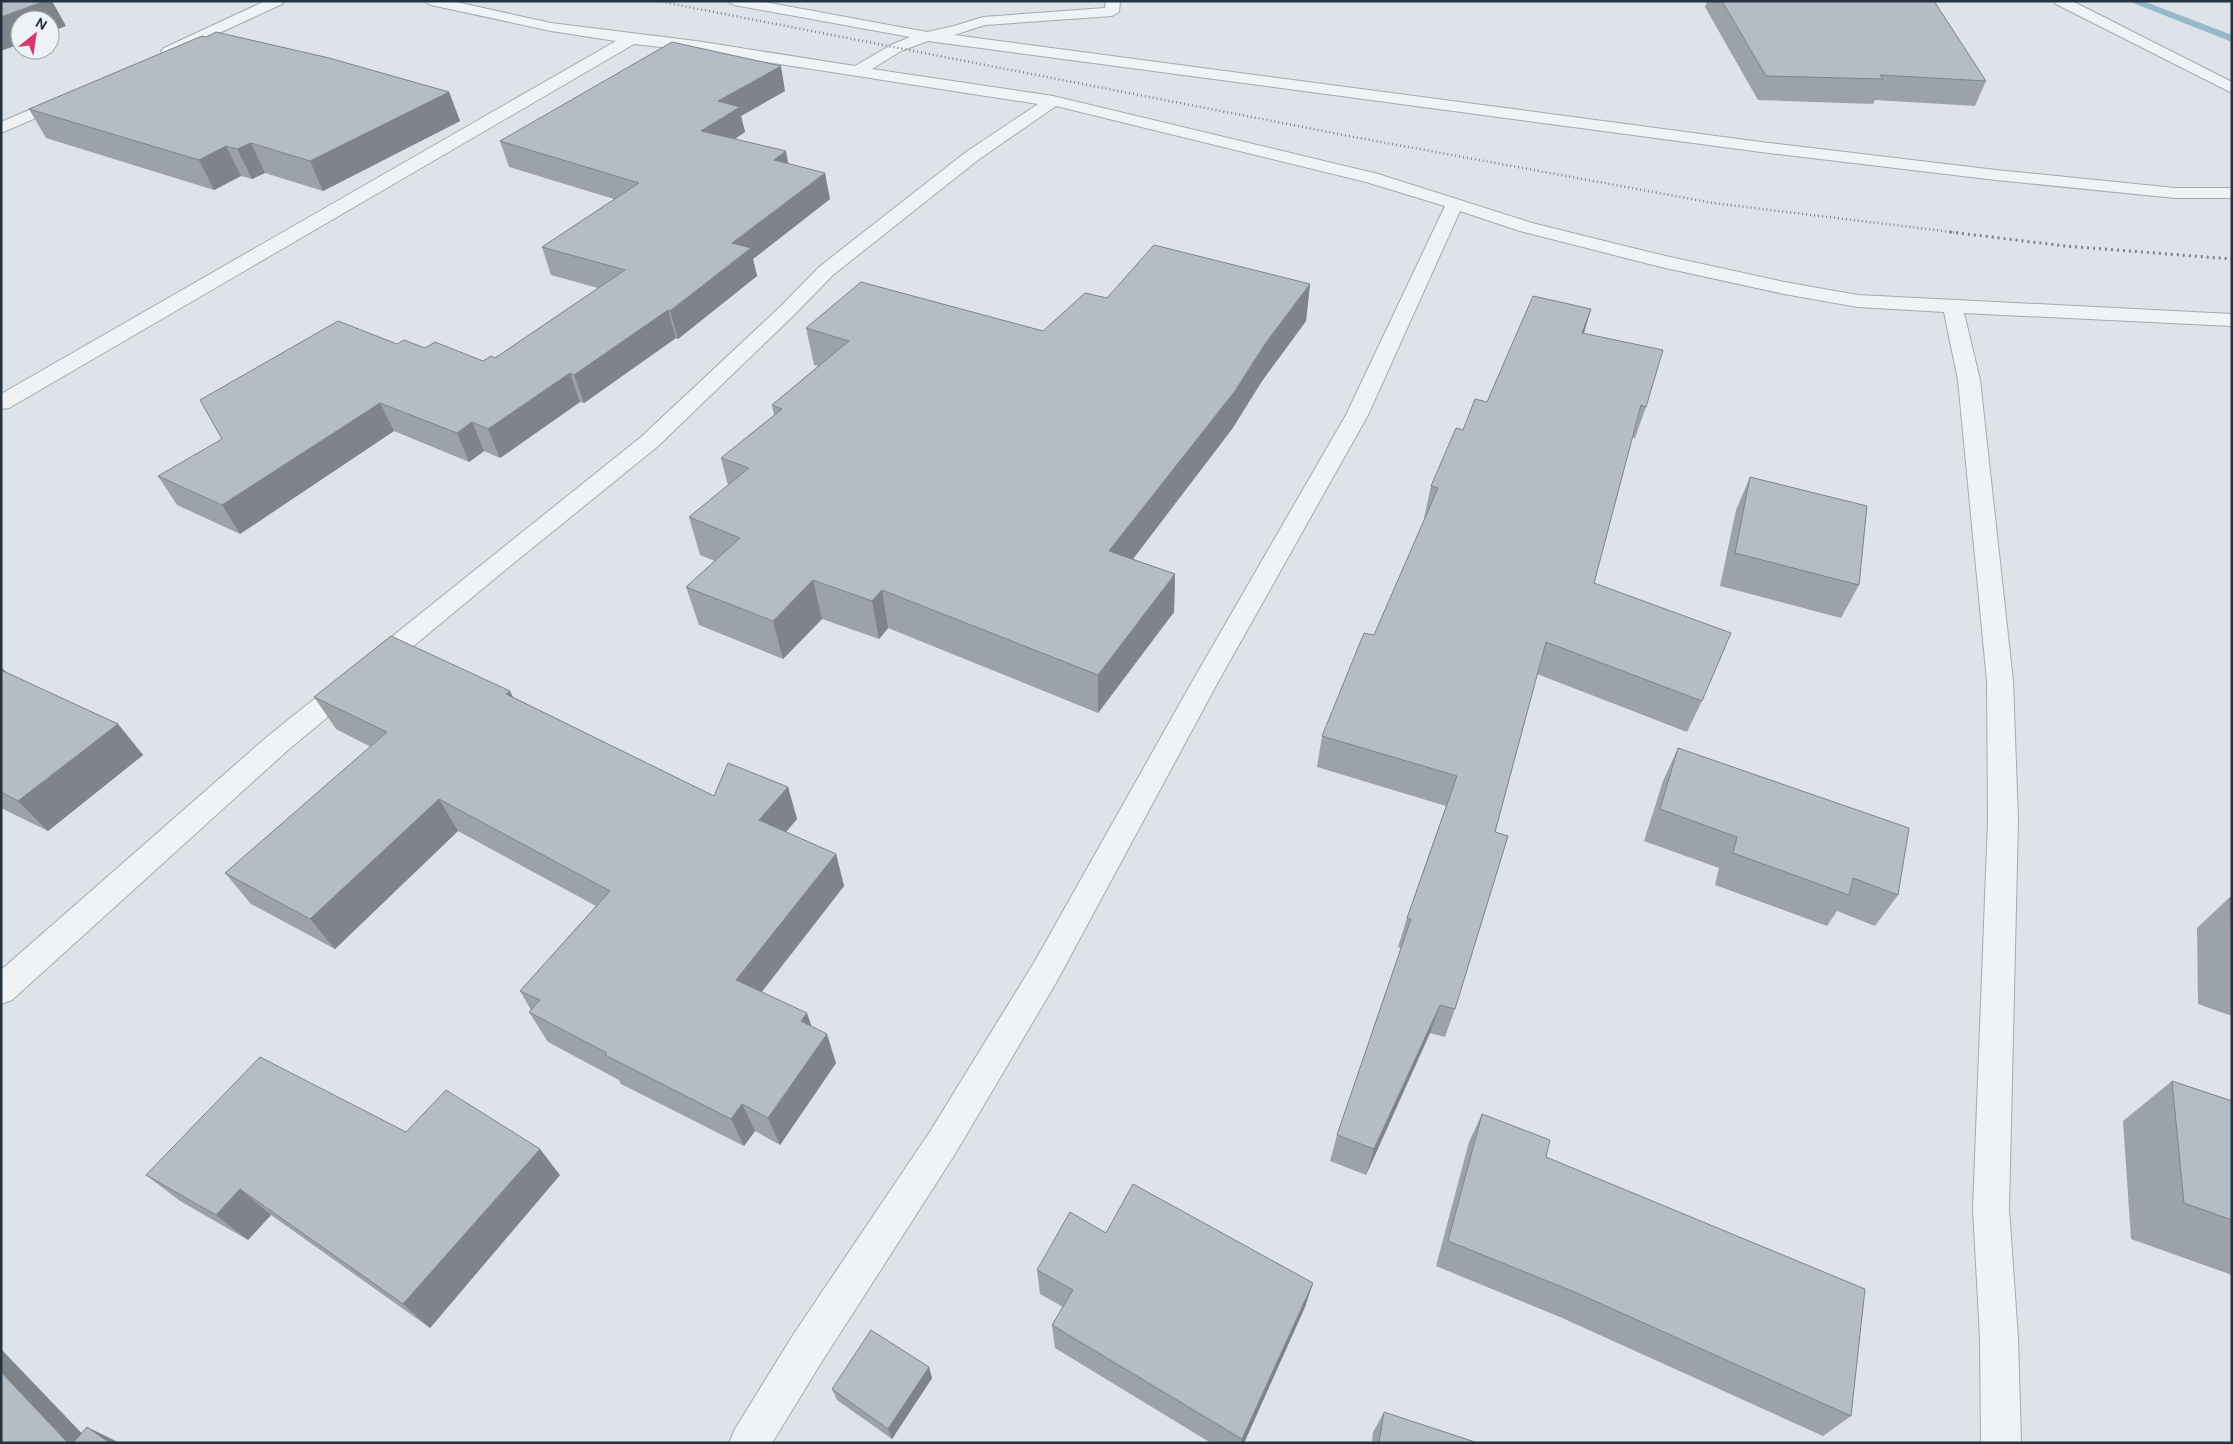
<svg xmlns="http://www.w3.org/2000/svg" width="2233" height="1444" font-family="'DM Sans',sans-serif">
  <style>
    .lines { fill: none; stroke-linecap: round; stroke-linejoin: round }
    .stream { fill: #95b9cb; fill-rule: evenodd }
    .minor-casing { stroke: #a2abb2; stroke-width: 2 }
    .minor { fill: #f0f3f6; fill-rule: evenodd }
    .rail-far1 { stroke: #758593; stroke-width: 2.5; stroke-dasharray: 1 3; stroke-linecap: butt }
    .rail { stroke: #758593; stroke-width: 3; stroke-dasharray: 2 4; stroke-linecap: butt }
    .wall { fill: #9ba3a9 }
    .shaded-wall { fill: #7e848a }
    .building { fill: #b4bdc5; stroke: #7e848a }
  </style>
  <rect width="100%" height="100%" fill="#dde3e8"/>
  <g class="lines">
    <!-- stream -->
    <polygon class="stream" points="2128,1 2143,1 2232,35 2232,42"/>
    <defs>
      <g id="minor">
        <polygon points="265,1 284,1 282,4 174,54 164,54 161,51 164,48"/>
        <polygon points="424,1 452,1 551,23 696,41 855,66 891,45 910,37 734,5 727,1 759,1 927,32 954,26 983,17 1105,8 1106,1 1120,1 1119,12 1112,16 985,25 954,35 1761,142 1996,170 2175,188 2232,188 2232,198 2175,198 1996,180 1761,152 928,41 901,51 872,69 1053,96 1378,174 1532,223 1661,255 1784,282 1858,295 2232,314 2232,326 1964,313 1980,380 2013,681 2018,820 2009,1209 2018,1338 2021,1443 1981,1443 1980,1338 1973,1209 1988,820 1987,681 1958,380 1944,312 1858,307 1784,294 1661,267 1520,231 1460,211 1368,415 1218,682 1057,981 955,1154 821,1363 772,1443 729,1443 735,1429 793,1335 931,1130 1035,961 1192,682 1346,415 1445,206 1366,182 1056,106 978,160 833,275 794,315 657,447 504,571 288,750 12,1000 1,1004 1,970 268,736 641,437 780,307 819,267 966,152 1038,104 696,51 634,44 9,408 1,409 1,394 616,41 551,31 431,5"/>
        <polygon points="2054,1 2072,1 2232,82 2232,93 2056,4"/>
        <polygon points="67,94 73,96 75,99 73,102 1,133 1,122"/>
      </g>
    </defs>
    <!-- minor casing -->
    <use href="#minor" class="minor-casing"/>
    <!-- minor -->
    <use href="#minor" class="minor"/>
    <!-- rail-far1 -->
    <polyline class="rail-far1" points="658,1 1354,137 1713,203 1960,233"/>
    <!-- rail -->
    <polyline class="rail" points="1950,232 2065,246 2232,259"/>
  </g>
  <!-- wall -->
  <g class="wall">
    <polygon points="1707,1 1934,1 1986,81 1975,106 1875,100 1873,104 1758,100 1705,7"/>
    <polygon points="785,91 741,116 745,132 735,139 788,164 830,199 753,259 757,276 678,339 676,338 584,403 580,402 500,458 484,451 469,462 394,431 240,534 177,505 158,476 397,344 425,348 483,361 495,358 598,288 551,275 542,247 614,199 509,167 500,141"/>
    <polygon points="449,92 460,121 323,191 265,173 252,179 241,176 214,190 46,138 29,109"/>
    <polygon points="1310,284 1306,321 1262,381 1232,429 1133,559 1175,574 1174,612 1098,713 888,628 879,639 822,619 783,659 699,625 686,587 715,561 700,555 689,517 728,485 721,458 774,415 772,405 818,366 814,365 806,328 1043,331 1107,298"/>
    <polygon points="1591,309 1584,333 1646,407 1635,438 1632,437 1594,583 1702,701 1687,732 1537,674 1495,832 1455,1009 1445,1037 1430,1033 1366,1175 1330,1161 1337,1135 1401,948 1398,947 1407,918 1446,806 1317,767 1322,736 1374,635 1425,518 1424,518 1431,486 1463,430 1487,402"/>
    <polygon points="1750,477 1859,585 1841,618 1720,586 1736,510"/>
    <polygon points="1,667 7,673 118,724 143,755 48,831 1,808"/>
    <polygon points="314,697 513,697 714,796 788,787 797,819 786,832 836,854 844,886 762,992 811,1026 836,1063 780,1145 755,1131 744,1146 621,1084 619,1080 548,1042 529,1012 531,1010 520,991 596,906 458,831 335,949 251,904 225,873 371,747 336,729"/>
    <polygon points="1678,748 1898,895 1875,926 1837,911 1827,926 1715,885 1719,868 1644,841 1663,781"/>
    <polygon points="2230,897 2232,898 2232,1016 2198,1004 2197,928"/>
    <polygon points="2172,1081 2232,1101 2232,1275 2131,1239 2123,1121"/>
    <polygon points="1482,1114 1546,1157 1851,1416 1823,1436 1560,1317 1436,1266 1469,1142"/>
    <polygon points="406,1132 560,1175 430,1328 271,1215 248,1240 180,1201 146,1175"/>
    <polygon points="1106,1233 1313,1283 1305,1307 1244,1443 1211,1443 1055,1348 1052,1325 1063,1307 1040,1294 1037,1270"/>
    <polygon points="932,1378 892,1439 837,1400 832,1389"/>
    <polygon points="1384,1412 1478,1443 1372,1443 1373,1432"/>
  </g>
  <!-- shaded-wall -->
  <g class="shaded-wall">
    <polygon points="45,1 52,1 66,26 50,32 50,20 20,20 20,44 1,51 1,17"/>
    <polygon points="781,66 785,91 741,116 745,132 707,157 701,131 718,101"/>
    <polygon points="449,92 460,121 323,191 310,161"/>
    <polygon points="251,143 265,173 252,179 237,149"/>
    <polygon points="226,146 241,176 214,190 199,160"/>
    <polygon points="786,151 791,178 774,160"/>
    <polygon points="825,173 830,199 753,259 757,276 678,339 670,311 732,243"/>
    <polygon points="1310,284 1306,321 1262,381 1232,429 1110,589 1109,551"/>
    <polygon points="1591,309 1582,339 1582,333"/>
    <polygon points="668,310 676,338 584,403 574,375"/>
    <polygon points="570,373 580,402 500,458 488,429"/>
    <polygon points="380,403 394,431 240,534 222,505"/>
    <polygon points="472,422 484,451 469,462 457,433"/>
    <polygon points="1175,574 1174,612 1098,713 1098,675"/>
    <polygon points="813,580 822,619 783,659 773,621"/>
    <polygon points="882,590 888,628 879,639 872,601"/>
    <polygon points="1,667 24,692 1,678"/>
    <polygon points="510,691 526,724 506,694"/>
    <polygon points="118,724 143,755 48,831 18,801"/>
    <polygon points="788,787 797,819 769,852 759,820"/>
    <polygon points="439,799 458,831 335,949 310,919"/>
    <polygon points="836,854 844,886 748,1009 736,980"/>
    <polygon points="1440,1005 1430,1033 1366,1175 1374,1149"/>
    <polygon points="807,1013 817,1042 801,1021"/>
    <polygon points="827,1034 836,1063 780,1145 768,1118"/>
    <polygon points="742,1104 755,1131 744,1146 731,1119"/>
    <polygon points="540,1149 560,1175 430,1328 403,1304"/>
    <polygon points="240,1189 271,1215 248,1240 216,1215"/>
    <polygon points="1313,1283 1305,1307 1244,1443 1241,1443 1242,1439"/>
    <polygon points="1,1349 91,1443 68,1443 1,1372"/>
    <polygon points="929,1367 932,1378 892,1439 888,1429"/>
    <polygon points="87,1427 120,1443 110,1443"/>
  </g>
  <!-- building -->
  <g class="building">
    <polygon points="1,1 45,1 1,17"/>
    <polygon points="1722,1 1934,1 1986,81 1880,75 1883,79 1766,76"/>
    <polygon points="216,32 329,58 449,92 310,161 251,143 237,149 226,146 199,160 29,109 202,36 206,37"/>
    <polygon points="672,42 781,66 718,101 740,107 701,131 786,151 774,160 825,173 732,243 751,248 670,311 668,310 574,375 570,373 488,429 472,422 457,433 380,403 222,505 158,476 222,439 200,400 338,321 397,344 404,340 425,348 435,342 483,361 491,356 495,358 625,270 542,247 639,183 500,141"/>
    <polygon points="1154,245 1310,284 1265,344 1235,391 1109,551 1175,574 1098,675 882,590 872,601 813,580 773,621 686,587 740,538 689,517 749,468 721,458 782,409 772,405 849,341 806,328 861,282 1043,331 1085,293 1107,298"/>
    <polygon points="1533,296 1591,309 1582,333 1663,350 1646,407 1641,405 1594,583 1731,633 1702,701 1546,642 1495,832 1508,836 1455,1009 1440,1005 1374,1149 1337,1135 1411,919 1407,918 1457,776 1322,736 1364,633 1374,635 1438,488 1431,486 1456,428 1463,430 1475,399 1487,402"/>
    <polygon points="1750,477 1867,506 1859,585 1735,553"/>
    <polygon points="391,636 510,691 506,694 714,796 728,763 788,787 759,820 836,854 736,980 807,1013 801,1021 827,1034 768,1118 742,1104 731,1119 605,1055 607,1053 529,1012 540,1000 520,991 610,891 439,799 310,919 225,873 387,732 314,697"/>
    <polygon points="1,670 118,724 18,801 1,792"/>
    <polygon points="1678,748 1909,828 1898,895 1853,878 1849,895 1733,853 1737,837 1660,809"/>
    <polygon points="2230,897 2232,898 2232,944"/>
    <polygon points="260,1057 406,1132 446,1090 540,1149 403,1304 240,1189 216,1215 146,1175"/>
    <polygon points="2172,1081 2232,1101 2232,1220 2184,1203"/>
    <polygon points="1482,1114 1550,1140 1546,1157 1865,1289 1851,1416 1577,1293 1448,1241"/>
    <polygon points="1133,1184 1313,1283 1242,1439 1052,1325 1073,1290 1037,1270 1070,1212 1106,1233"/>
    <polygon points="871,1330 929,1367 888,1429 832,1389"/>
    <polygon points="1,1372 68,1443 1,1443"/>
    <polygon points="1384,1412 1478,1443 1379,1443"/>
    <polygon points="87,1427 110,1443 73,1443"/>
  </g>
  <!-- border -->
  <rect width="2233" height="1444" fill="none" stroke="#253340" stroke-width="5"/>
  <!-- north arrow -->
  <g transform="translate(35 35) rotate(30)"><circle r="24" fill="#ecf2f6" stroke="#9ca6ad"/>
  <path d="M0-4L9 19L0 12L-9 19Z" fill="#d8376b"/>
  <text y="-8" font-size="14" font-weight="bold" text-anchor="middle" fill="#253340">N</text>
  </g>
</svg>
